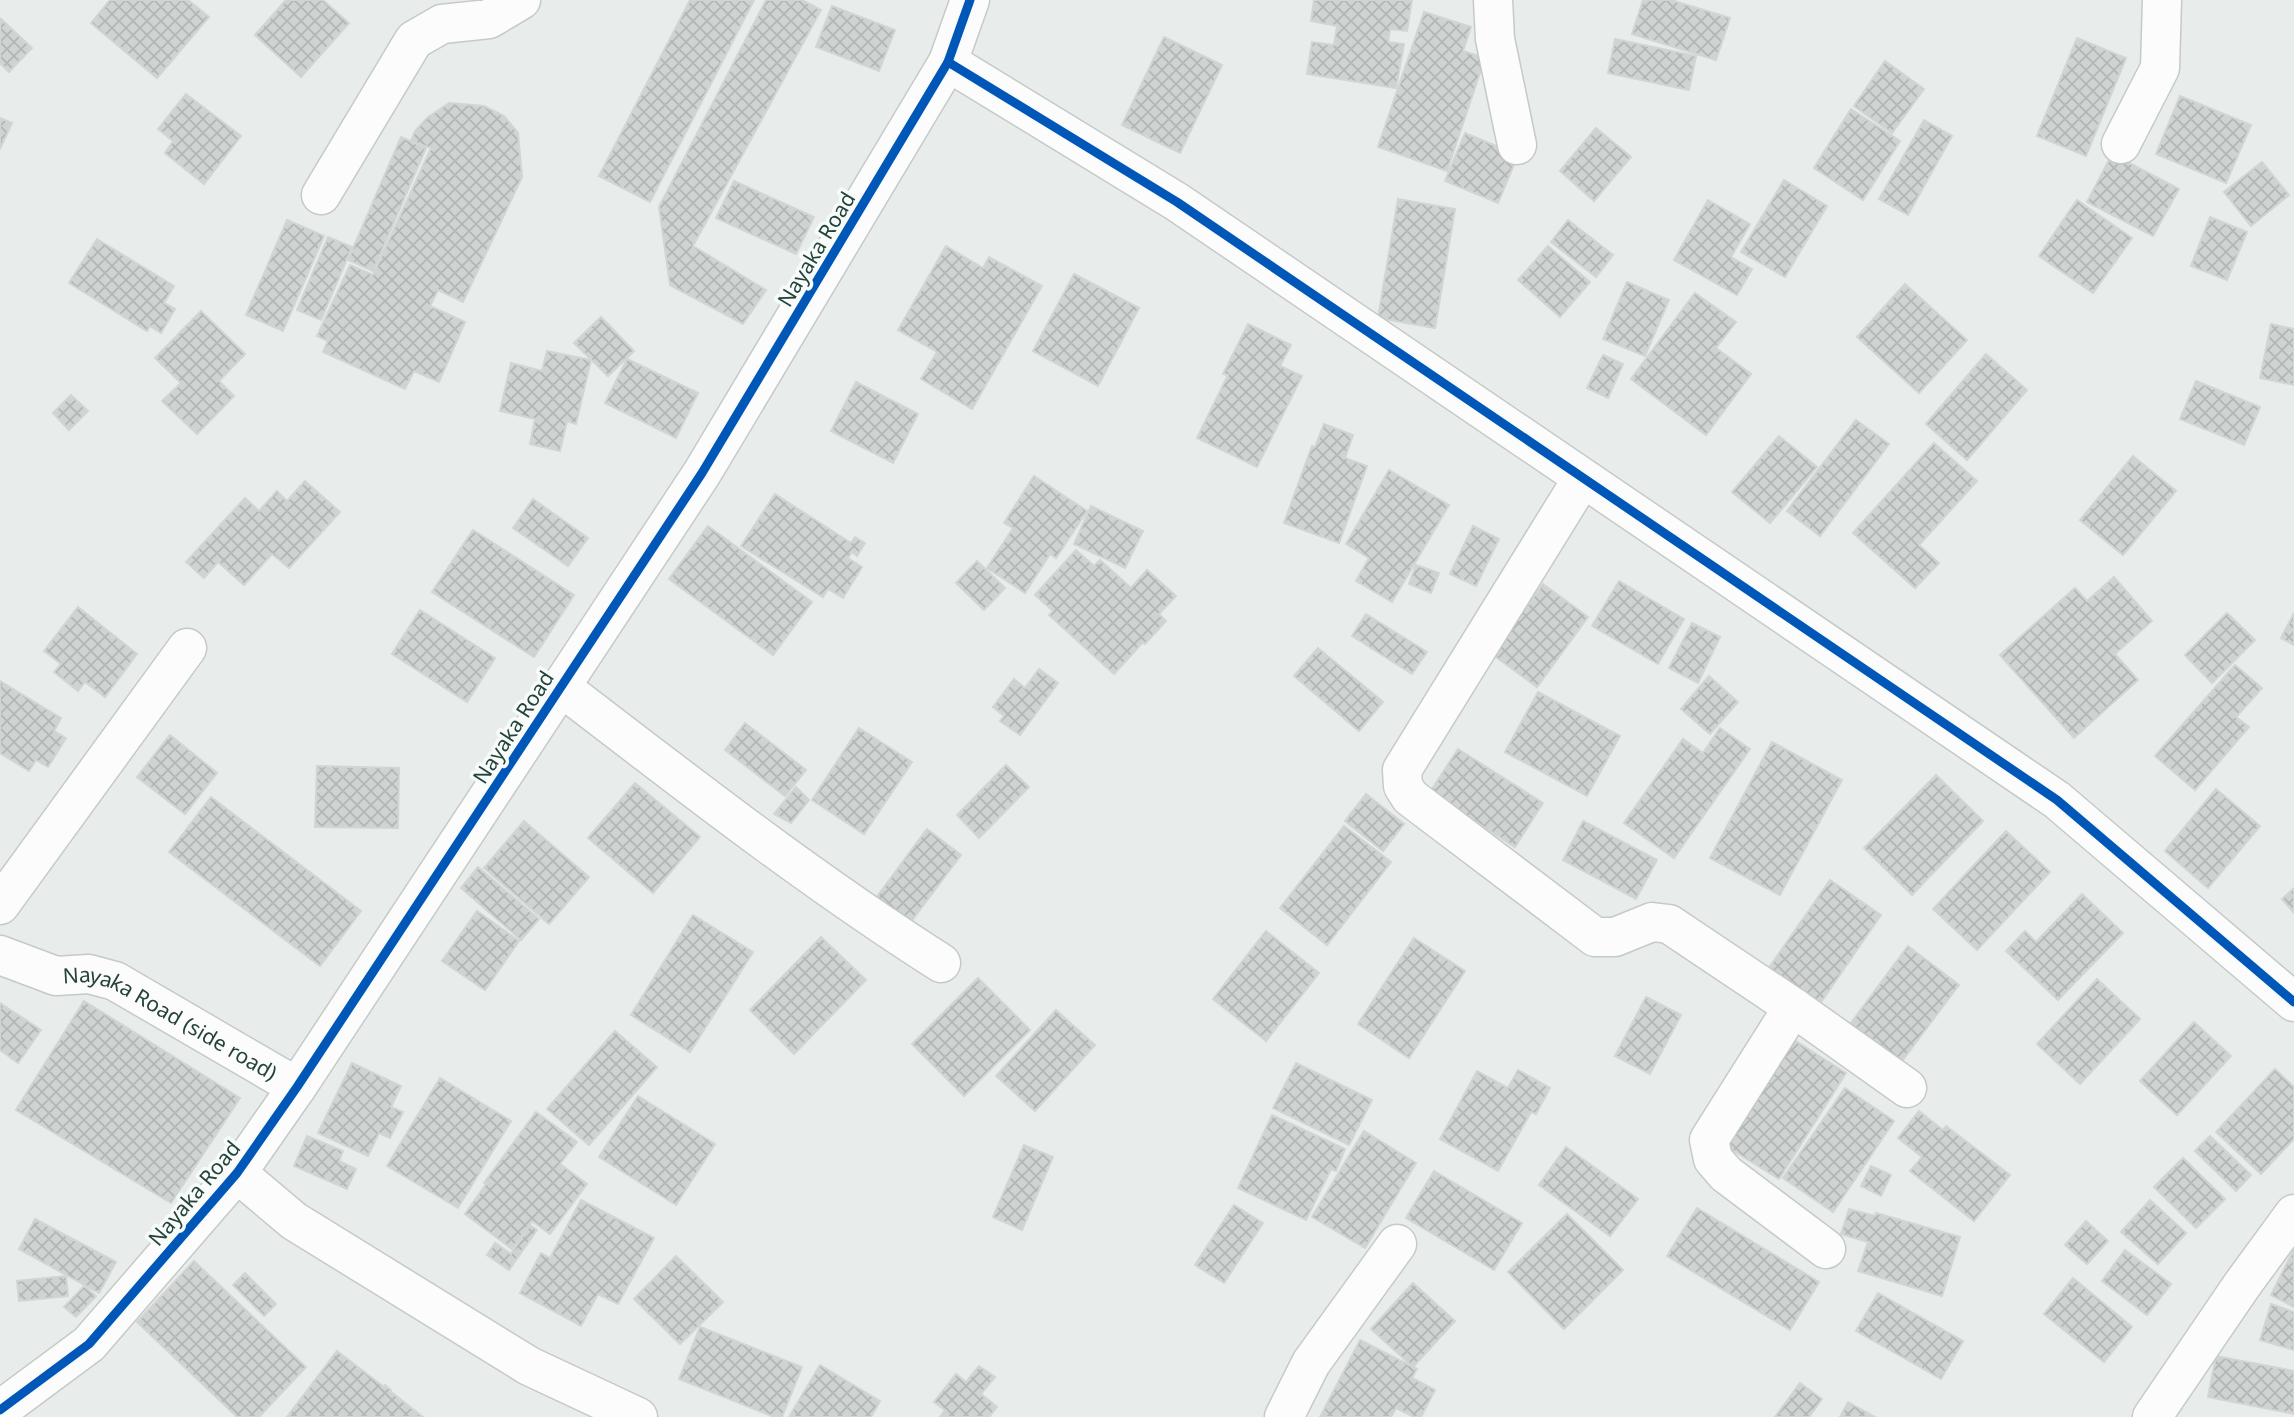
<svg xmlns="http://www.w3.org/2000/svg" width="2294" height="1417" font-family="'Noto Sans',sans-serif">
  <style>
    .building { fill: url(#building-cross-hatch); stroke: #d1d6d4; stroke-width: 2 }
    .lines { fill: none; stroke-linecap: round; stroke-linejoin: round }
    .minor-casing { stroke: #c5cac8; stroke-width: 41 }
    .minor { stroke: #fcfcfc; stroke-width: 38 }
    .cycleway-casing { stroke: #f7fbf9; stroke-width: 13 }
    .cycleway { stroke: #0057b8; stroke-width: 9 }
    .labels { text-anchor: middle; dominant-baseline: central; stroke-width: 7; stroke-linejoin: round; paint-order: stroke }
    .street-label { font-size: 21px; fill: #24423a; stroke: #f7fbf9 }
  </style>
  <defs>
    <pattern id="building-cross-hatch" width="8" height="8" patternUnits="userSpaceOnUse" patternTransform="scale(1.75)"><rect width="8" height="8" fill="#cfd4d2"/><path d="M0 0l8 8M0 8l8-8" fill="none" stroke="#b2b7b5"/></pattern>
  </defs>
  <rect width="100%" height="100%" fill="#e8edeb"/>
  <!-- building -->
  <g class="building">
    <polygon points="110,0 188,0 209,17 157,78 91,23"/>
    <polygon points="286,0 323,0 349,23 301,77 255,35"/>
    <polygon points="690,0 754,0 650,202 599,176"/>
    <polygon points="766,0 802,0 821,10 693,246 766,290 743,324 670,285 659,207"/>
    <polygon points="1314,0 1412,0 1407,31 1390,29 1388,42 1404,44 1396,88 1307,74 1312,42 1334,45 1337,26 1311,21"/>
    <polygon points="1643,0 1671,0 1730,18 1716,60 1632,34"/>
    <polygon points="832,6 895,30 879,71 816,47"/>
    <polygon points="1424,12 1471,27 1463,51 1485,58 1447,171 1378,147"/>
    <polygon points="0,18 32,48 9,72 0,63"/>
    <polygon points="1164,37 1222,65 1180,153 1122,125"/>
    <polygon points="2077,38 2126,58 2086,156 2037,136"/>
    <polygon points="1615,39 1696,56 1689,90 1608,73"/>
    <polygon points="1885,61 1924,89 1892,133 1854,106"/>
    <polygon points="186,94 241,136 204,184 165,153 173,141 158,129"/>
    <polygon points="2180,96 2251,125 2226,183 2156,154"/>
    <polygon points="449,103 484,106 504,116 518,133 522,177 463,302 438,290 430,306 465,322 439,382 414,371 405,389 323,352 328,341 317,336 350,265 373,275 431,148 411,141 415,131 427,118"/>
    <polygon points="1851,109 1900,141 1863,200 1814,168"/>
    <polygon points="0,118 12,123 0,149"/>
    <polygon points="1924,120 1952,136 1908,215 1879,199"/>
    <polygon points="1596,128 1631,157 1594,201 1560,171"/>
    <polygon points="1465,133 1518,155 1498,203 1445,181"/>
    <polygon points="401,137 426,148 373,271 348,260"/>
    <polygon points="2112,154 2179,189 2153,236 2087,202"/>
    <polygon points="2262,162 2289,195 2251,226 2224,192"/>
    <polygon points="1784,180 1827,206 1785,277 1741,252"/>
    <polygon points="734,181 814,217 796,254 716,218"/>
    <polygon points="1398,199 1455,209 1435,328 1378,318"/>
    <polygon points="1708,200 1750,224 1731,257 1752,269 1737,295 1674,260"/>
    <polygon points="2077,200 2132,238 2093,293 2039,256"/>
    <polygon points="2210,217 2247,232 2227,280 2191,266"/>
    <polygon points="287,220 324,236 283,331 246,315"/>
    <polygon points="1568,220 1613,255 1596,277 1551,242"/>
    <polygon points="328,237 352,247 321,320 297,310"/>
    <polygon points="97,239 174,286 164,303 175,309 161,333 150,326 147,331 69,283"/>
    <polygon points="946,246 983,268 989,257 1042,286 972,409 921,379 937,352 898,330"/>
    <polygon points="1548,246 1590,282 1560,317 1518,280"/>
    <polygon points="1074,274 1139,308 1098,386 1033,351"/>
    <polygon points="1627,282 1669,300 1645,356 1603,339"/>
    <polygon points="1905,284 1967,340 1919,393 1857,337"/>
    <polygon points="1695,293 1736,322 1716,348 1751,374 1706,435 1631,379"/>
    <polygon points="201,311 245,354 219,381 234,396 197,434 162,401 181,383 155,358"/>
    <polygon points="601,317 634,351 608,376 574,343"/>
    <polygon points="1248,324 1291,345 1280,366 1302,376 1257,467 1197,438 1228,375 1223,374"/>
    <polygon points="2271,324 2294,329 2294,385 2260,378"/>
    <polygon points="547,351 591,360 576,424 567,421 560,451 530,444 535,419 500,411 511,363 542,371"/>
    <polygon points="1986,354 2027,390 1967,460 1926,424"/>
    <polygon points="1603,355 1623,364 1608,398 1587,388"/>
    <polygon points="627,359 698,393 676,438 605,403"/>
    <polygon points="2196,381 2260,407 2244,445 2180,419"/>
    <polygon points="856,382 918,414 893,463 831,431"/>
    <polygon points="71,395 88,411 69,430 53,413"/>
    <polygon points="1856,420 1889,444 1820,536 1787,511"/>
    <polygon points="1324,424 1353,435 1345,458 1367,466 1339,543 1284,523 1312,446 1315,447"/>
    <polygon points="1779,436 1817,467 1770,523 1732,492"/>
    <polygon points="1934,443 1977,481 1919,545 1939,563 1915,588 1853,533"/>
    <polygon points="2133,456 2176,491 2123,555 2080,520"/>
    <polygon points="1389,470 1449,505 1392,602 1356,581 1369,558 1346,544"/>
    <polygon points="1034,476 1087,511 1056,558 1050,554 1025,593 987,568 1013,528 1004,523"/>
    <polygon points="305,481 340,512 289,568 272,554 244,585 218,562 204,578 186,562 245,498 259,511 277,491 287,501"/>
    <polygon points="775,494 851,543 855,537 865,543 857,556 852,552 848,558 862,567 843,598 828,589 823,597 741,546"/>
    <polygon points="533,499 588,538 568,566 513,528"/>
    <polygon points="1091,506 1143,531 1125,568 1074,544"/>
    <polygon points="708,526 812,602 773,655 669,579"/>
    <polygon points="1473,526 1499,539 1476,586 1450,574"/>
    <polygon points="473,530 574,595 534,657 432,592"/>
    <polygon points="1076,550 1094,566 1100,560 1131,588 1147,570 1176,596 1159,614 1166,621 1145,644 1143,642 1114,674 1049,615 1053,611 1035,595"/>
    <polygon points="977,561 1005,588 984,610 956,583"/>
    <polygon points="1416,565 1439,573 1431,593 1409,584"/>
    <polygon points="2114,577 2152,621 2115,654 2138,680 2074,738 2000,655 2075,588 2087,601"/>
    <polygon points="1619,581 1684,619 1658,664 1592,626"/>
    <polygon points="1543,584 1588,617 1537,687 1492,654"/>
    <polygon points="78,607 137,654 105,697 85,682 78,691 54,672 61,664 44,651"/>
    <polygon points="420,610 495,658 467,702 392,654"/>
    <polygon points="2227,613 2255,640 2212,683 2185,655"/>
    <polygon points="2294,613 2294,645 2281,638"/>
    <polygon points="1366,614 1427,652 1412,674 1352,636"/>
    <polygon points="1692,623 1720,637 1698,683 1669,668"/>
    <polygon points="1318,648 1383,702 1359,731 1294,676"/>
    <polygon points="2235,665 2262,688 2236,717 2249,727 2195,790 2155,756"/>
    <polygon points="1039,669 1058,683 1020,735 1000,721 1004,716 993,707 1014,679 1025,688"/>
    <polygon points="1709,676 1738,702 1710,734 1681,709"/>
    <polygon points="0,681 61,718 54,731 66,738 48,767 36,760 29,771 0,753"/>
    <polygon points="1538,692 1620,736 1587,796 1505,752"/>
    <polygon points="745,723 806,770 785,796 725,750"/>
    <polygon points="859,728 912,762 864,834 812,800"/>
    <polygon points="1720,728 1750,749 1674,858 1624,823 1683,739 1703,753"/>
    <polygon points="170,735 217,773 185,814 137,777"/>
    <polygon points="1772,742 1842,780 1780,895 1710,858"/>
    <polygon points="1458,749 1543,803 1515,847 1430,792"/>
    <polygon points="1006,765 1029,787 979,838 957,815"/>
    <polygon points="317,766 399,768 398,828 315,827"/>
    <polygon points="1936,775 1983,821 1912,895 1864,848"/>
    <polygon points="635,783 700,837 653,893 588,838"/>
    <polygon points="796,787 809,800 791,823 774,814"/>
    <polygon points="2216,789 2260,826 2208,888 2165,851"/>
    <polygon points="1366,794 1404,824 1383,851 1345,821"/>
    <polygon points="211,797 361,911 320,966 169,852"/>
    <polygon points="524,821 589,877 549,924 484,868"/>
    <polygon points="1583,821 1657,860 1636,899 1563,860"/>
    <polygon points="1344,826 1391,862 1327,945 1280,908"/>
    <polygon points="927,829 961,855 910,923 876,898"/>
    <polygon points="2006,831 2050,872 1977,950 1933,909"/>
    <polygon points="478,867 539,919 521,940 461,888"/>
    <polygon points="1830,880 1881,915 1817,1008 1766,972"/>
    <polygon points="2294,888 2294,913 2282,899"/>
    <polygon points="2082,894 2123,933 2058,1000 2006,951 2025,931 2036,942"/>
    <polygon points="477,911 519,941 485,990 442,961"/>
    <polygon points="693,915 753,952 690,1052 631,1015"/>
    <polygon points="1266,931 1319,973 1266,1041 1213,999"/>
    <polygon points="821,937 866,980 794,1054 750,1010"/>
    <polygon points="1414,938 1465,971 1409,1058 1358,1024"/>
    <polygon points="1908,946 1959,985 1896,1069 1845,1031"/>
    <polygon points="978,978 1030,1030 964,1096 912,1044"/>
    <polygon points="2097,979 2140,1019 2080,1084 2037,1044"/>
    <polygon points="1646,997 1681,1015 1650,1074 1615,1056"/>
    <polygon points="84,1001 240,1098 171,1203 16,1110"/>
    <polygon points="0,1003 41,1030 18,1063 0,1050"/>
    <polygon points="1056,1010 1095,1045 1035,1111 996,1076"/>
    <polygon points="2194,1022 2231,1056 2177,1115 2140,1081"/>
    <polygon points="615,1031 657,1067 589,1145 547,1109"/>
    <polygon points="1791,1038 1846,1073 1779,1179 1724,1145"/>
    <polygon points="352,1063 401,1086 391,1107 403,1112 390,1138 379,1133 368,1156 318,1133"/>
    <polygon points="1296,1063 1372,1100 1349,1145 1273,1108"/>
    <polygon points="2275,1069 2294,1087 2294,1139 2261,1174 2216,1132"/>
    <polygon points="1518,1070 1550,1088 1536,1114 1531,1112 1498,1171 1440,1139 1477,1071 1508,1088"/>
    <polygon points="440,1078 511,1121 458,1208 387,1166"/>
    <polygon points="1845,1088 1894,1121 1833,1212 1783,1178"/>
    <polygon points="638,1096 715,1144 676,1205 599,1157"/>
    <polygon points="1919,1111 1943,1130 1946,1126 2010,1175 1974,1221 1910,1171 1922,1157 1898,1138"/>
    <polygon points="536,1112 577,1142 560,1164 587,1184 550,1234 532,1221 512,1249 465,1214 486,1184 484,1183"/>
    <polygon points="1272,1115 1345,1149 1336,1171 1331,1169 1306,1220 1238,1188"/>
    <polygon points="1364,1131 1416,1163 1365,1248 1312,1217"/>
    <polygon points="307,1136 343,1151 339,1161 356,1169 347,1189 294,1166"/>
    <polygon points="2210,1136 2251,1175 2236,1191 2195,1151"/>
    <polygon points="1024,1145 1053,1157 1022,1230 993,1217"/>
    <polygon points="1566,1147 1638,1199 1610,1236 1539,1185"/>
    <polygon points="2183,1158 2225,1199 2196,1228 2154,1187"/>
    <polygon points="1871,1166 1891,1175 1881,1196 1861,1186"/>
    <polygon points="1434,1171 1522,1223 1494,1270 1406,1218"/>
    <polygon points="581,1200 654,1238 618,1304 598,1294 581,1326 520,1293 541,1253 550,1258"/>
    <polygon points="2150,1200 2186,1233 2158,1264 2121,1232"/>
    <polygon points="1234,1205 1263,1223 1224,1283 1195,1265"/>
    <polygon points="1697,1208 1819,1282 1790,1330 1667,1256"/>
    <polygon points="1849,1209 1875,1216 1876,1213 1960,1237 1942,1296 1858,1271 1868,1242 1841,1234"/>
    <polygon points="1567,1214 1623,1270 1564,1329 1508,1272"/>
    <polygon points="35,1219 116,1262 99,1293 19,1249"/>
    <polygon points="2086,1221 2108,1241 2087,1264 2065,1245"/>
    <polygon points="530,1225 537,1230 509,1270 487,1255 495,1243 511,1254"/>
    <polygon points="2294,1249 2294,1307 2271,1295"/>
    <polygon points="2125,1250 2171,1284 2147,1315 2102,1281"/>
    <polygon points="676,1256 723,1302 680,1344 634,1299"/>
    <polygon points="194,1261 306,1367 259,1417 237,1417 137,1322"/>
    <polygon points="245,1273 276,1304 264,1316 233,1285"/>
    <polygon points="66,1276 68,1296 19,1301 17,1281"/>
    <polygon points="2073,1278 2132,1327 2104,1362 2044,1314"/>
    <polygon points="1413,1283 1455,1321 1413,1367 1371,1329"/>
    <polygon points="84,1286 96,1296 76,1317 64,1307"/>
    <polygon points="1878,1293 1963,1341 1941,1379 1856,1331"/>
    <polygon points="2271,1304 2294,1312 2294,1350 2260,1340"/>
    <polygon points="700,1327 802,1367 782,1417 774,1417 679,1379"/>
    <polygon points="1360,1340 1417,1369 1412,1378 1435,1390 1421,1417 1414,1417 1396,1408 1391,1417 1320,1417"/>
    <polygon points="337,1351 384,1387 385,1385 391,1390 390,1391 423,1417 287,1417"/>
    <polygon points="2216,1356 2294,1371 2294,1414 2208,1397"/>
    <polygon points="820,1365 880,1401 871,1417 789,1417"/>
    <polygon points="979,1366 995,1377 981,1394 997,1407 989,1417 940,1417 945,1410 934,1402 956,1374 966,1382"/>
    <polygon points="1800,1383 1822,1399 1809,1417 1775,1417"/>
    <polygon points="1848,1402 1875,1417 1840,1417"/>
  </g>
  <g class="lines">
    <defs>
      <g id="minor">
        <polyline points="1493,0 1495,39 1517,145"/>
        <polyline points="948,62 1177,202 2057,800 2294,1002"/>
        <polyline points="2121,144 2160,68 2162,0"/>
        <polyline points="321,195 414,40 442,24 489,19 521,0"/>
        <polyline points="1582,479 1402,770 1403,786 1410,797 1595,937 1615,937 1652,922 1669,924 1793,1007 1907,1088"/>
        <path d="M561 687C685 782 809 879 941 963"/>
        <polyline points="0,905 187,648"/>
        <path id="s1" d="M0 955 56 976 89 974 115 981 297 1087"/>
        <polyline points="1793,1007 1709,1140 1713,1159 1726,1174 1826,1249"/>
        <polyline points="237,1173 294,1221 529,1366 638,1417"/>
        <polyline points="0,1410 89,1344 237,1173 297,1087 702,473 948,62 970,0"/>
        <polyline points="1284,1417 1311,1363 1397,1244"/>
        <polyline points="2152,1417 2242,1285 2294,1214"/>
      </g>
    </defs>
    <!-- minor casing -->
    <use href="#minor" class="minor-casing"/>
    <!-- minor -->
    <use href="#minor" class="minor"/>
    <defs>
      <g id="cycleway">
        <polyline points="948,62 1177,202 2057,800 2294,1002"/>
        <polyline points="0,1410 89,1344 237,1173 297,1087 702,473 948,62 970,0"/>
      </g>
    </defs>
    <!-- cycleway casing -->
    <use href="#cycleway" class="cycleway-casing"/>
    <!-- cycleway -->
    <use href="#cycleway" class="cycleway"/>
  </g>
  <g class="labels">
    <!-- street labels -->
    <g class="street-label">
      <text transform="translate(816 249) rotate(-59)">Nayaka Road</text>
      <text transform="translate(513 727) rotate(-57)">Nayaka Road</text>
      <text stroke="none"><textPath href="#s1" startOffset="186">Nayaka Road (side road)</textPath></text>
      <text transform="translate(194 1193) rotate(-50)">Nayaka Road</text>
    </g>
  </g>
</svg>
